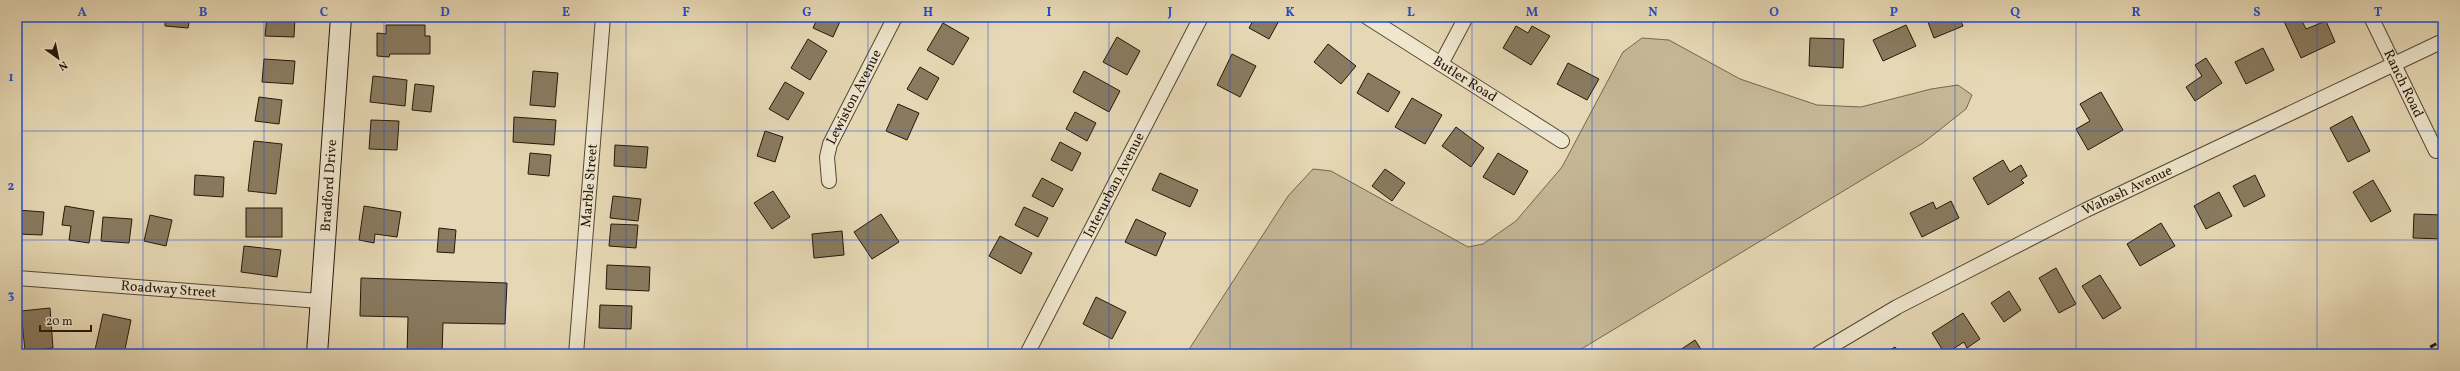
<svg xmlns="http://www.w3.org/2000/svg" width="2460" height="371" font-family="Vollkorn,serif">
  <style>
    .green { fill: #c5b796; stroke: #75674e }
    .building { fill: #897b60; stroke: #251706 }
    .lines { fill: none; stroke-linecap: round; stroke-linejoin: round }
    .street-casing { stroke: #554732; stroke-width: 16 }
    .secondary-casing { stroke: #251706; stroke-width: 22 }
    .street { stroke: #efe6ce; stroke-width: 14 }
    .secondary { stroke: #efe6ce; stroke-width: 20 }
    .rail { stroke: #251706; stroke-width: 3; stroke-dasharray: 7 7; stroke-linecap: butt }
    .grid { fill: none; stroke: #1d4ed8; stroke-width: 1; stroke-opacity: 0.55 }
    .labels { text-anchor: middle; dominant-baseline: central; stroke-width: 3; stroke-linejoin: round; paint-order: stroke }
    .street-label { font-size: 14px; fill: #251706; stroke: #efe6ce }
    .neatline { fill: none; stroke: #1d4ed8; stroke-width: 1.5 }
    .grid-label { font-size: 13px; text-anchor: middle; font-weight: bold; fill: #1d4ed8 }
  </style>
  <rect width="100%" height="100%" fill="#e6d8b4"/>
  <filter id="stains"><feTurbulence type="fractalNoise" baseFrequency=".005" numOctaves="4"/><feColorMatrix values="0 0 0 0 .2 0 0 0 0 .09 0 0 0 0 .02 0 0 0 .5 -.17"/></filter>
  <radialGradient id="worn" r=".72"><stop offset=".6" stop-color="#630" stop-opacity="0"/><stop offset="1" stop-color="#630" stop-opacity=".3"/></radialGradient>
  <!-- green -->
  <polygon class="green" points="1642,38 1669,40 1740,79 1817,105 1861,107 1931,89 1958,85 1972,95 1966,109 1923,143 1573,354 1186,354 1288,196 1313,169 1331,171 1468,247 1483,244 1516,221 1562,167 1623,52"/>
  <!-- building -->
  <g class="building">
    <polygon points="165,17 190,17 188,28 165,26"/>
    <polygon points="267,17 295,17 294,37 265,36"/>
    <polygon points="818,17 842,17 833,37 813,28"/>
    <polygon points="1122,17 1134,17 1131,22"/>
    <polygon points="1255,17 1281,17 1269,39 1249,28"/>
    <polygon points="1708,17 1719,17 1714,23"/>
    <polygon points="1926,17 1959,17 1963,26 1934,38"/>
    <polygon points="2282,17 2300,17 2306,29 2326,21 2335,42 2301,58"/>
    <polygon points="943,23 969,38 953,65 927,50"/>
    <polygon points="386,25 425,25 425,36 430,36 430,54 390,54 389,57 377,56 377,33 386,34"/>
    <polygon points="1906,25 1916,46 1883,61 1873,40"/>
    <polygon points="1516,26 1528,33 1532,26 1550,36 1531,65 1503,48"/>
    <polygon points="1117,37 1140,51 1127,75 1103,62"/>
    <polygon points="1810,38 1844,39 1843,68 1809,66"/>
    <polygon points="808,39 827,51 810,80 791,68"/>
    <polygon points="1328,44 1356,66 1341,84 1314,62"/>
    <polygon points="2263,48 2274,70 2246,84 2235,62"/>
    <polygon points="1232,54 1256,66 1240,97 1217,85"/>
    <polygon points="2206,58 2222,83 2195,101 2186,87 2202,76 2195,65"/>
    <polygon points="264,59 295,61 293,84 262,82"/>
    <polygon points="1568,63 1599,79 1587,100 1557,84"/>
    <polygon points="920,67 939,78 927,100 907,89"/>
    <polygon points="533,71 558,73 555,107 530,105"/>
    <polygon points="1084,71 1120,91 1109,112 1073,92"/>
    <polygon points="1368,73 1400,92 1388,112 1357,93"/>
    <polygon points="373,76 407,80 405,106 370,102"/>
    <polygon points="785,82 804,93 788,120 769,109"/>
    <polygon points="415,84 434,86 431,112 412,110"/>
    <polygon points="2101,92 2123,130 2088,150 2076,129 2090,121 2080,104"/>
    <polygon points="259,97 282,100 279,124 255,121"/>
    <polygon points="1412,98 1442,115 1425,144 1395,127"/>
    <polygon points="898,104 919,113 907,140 886,131"/>
    <polygon points="1075,112 1096,123 1087,141 1066,129"/>
    <polygon points="2352,116 2370,151 2348,162 2330,128"/>
    <polygon points="514,117 556,120 554,145 513,142"/>
    <polygon points="371,120 399,121 397,150 369,149"/>
    <polygon points="1456,127 1484,148 1471,167 1442,146"/>
    <polygon points="765,131 783,137 775,162 757,156"/>
    <polygon points="254,141 282,144 276,194 248,191"/>
    <polygon points="1060,142 1081,153 1072,171 1051,160"/>
    <polygon points="615,145 648,147 646,168 614,166"/>
    <polygon points="530,153 551,155 549,176 528,174"/>
    <polygon points="1498,153 1528,171 1514,195 1483,177"/>
    <polygon points="2003,160 2010,172 2021,165 2027,176 2021,180 2024,183 1988,205 1973,178"/>
    <polygon points="1385,169 1405,183 1392,201 1372,186"/>
    <polygon points="1160,173 1198,190 1190,207 1152,190"/>
    <polygon points="195,175 224,177 223,197 194,195"/>
    <polygon points="2255,175 2265,196 2244,207 2233,186"/>
    <polygon points="1042,178 1063,189 1053,207 1032,196"/>
    <polygon points="2373,180 2391,211 2371,222 2353,192"/>
    <polygon points="773,191 790,217 772,229 754,203"/>
    <polygon points="2219,192 2232,216 2206,229 2194,206"/>
    <polygon points="613,196 641,199 638,221 610,218"/>
    <polygon points="1951,201 1959,218 1922,237 1910,213 1933,202 1936,209"/>
    <polygon points="65,206 94,211 89,243 69,240 71,226 62,225"/>
    <polygon points="364,206 401,212 397,237 375,234 374,243 359,240"/>
    <polygon points="1024,207 1048,218 1038,237 1015,225"/>
    <rect x="246" y="208" width="36" height="29"/>
    <polygon points="17,210 44,212 42,235 17,234"/>
    <polygon points="881,214 899,242 872,259 854,232"/>
    <polygon points="2414,214 2443,215 2443,239 2413,238"/>
    <polygon points="150,215 172,220 166,246 144,241"/>
    <polygon points="103,217 132,219 129,243 101,241"/>
    <polygon points="1136,219 1166,233 1156,256 1125,242"/>
    <polygon points="2161,223 2175,246 2140,266 2127,244"/>
    <polygon points="611,224 638,225 636,248 609,246"/>
    <polygon points="439,228 456,230 454,253 437,252"/>
    <polygon points="842,231 844,255 814,258 812,234"/>
    <polygon points="1000,236 1032,253 1021,274 989,256"/>
    <polygon points="244,246 281,250 277,277 241,272"/>
    <polygon points="607,265 650,267 649,291 606,289"/>
    <polygon points="2056,268 2076,304 2059,313 2039,278"/>
    <polygon points="2100,275 2121,308 2103,319 2082,286"/>
    <polygon points="361,278 507,283 505,324 443,323 442,354 407,354 408,317 360,316"/>
    <polygon points="2009,291 2021,310 2004,322 1991,303"/>
    <polygon points="1096,297 1126,312 1112,339 1083,324"/>
    <polygon points="600,305 632,306 631,329 599,328"/>
    <polygon points="50,308 53,348 25,351 21,311"/>
    <polygon points="1963,313 1980,339 1967,348 1964,342 1945,354 1932,333"/>
    <polygon points="103,314 131,320 124,354 95,350"/>
    <polygon points="1695,340 1704,354 1674,354"/>
    <polygon points="1895,347 1900,354 1883,354"/>
  </g>
  <g class="lines">
    <defs>
      <g id="street">
        <path id="s1" d="M1367 17 1562 141"/>
        <path id="s2" d="M2371 17 2436 151"/>
        <polyline points="1441,64 1466,17"/>
        <path id="s3" d="M829 181 827 157 830 144 895 17"/>
        <path id="s4" d="M17 278 320 301"/>
        <path id="s5" d="M576 354 603 17"/>
        <path id="s6" d="M1027 354 1201 17"/>
        <path id="s7" d="M1818 354 1897 307 2086 210 2443 41"/>
      </g>
      <g id="secondary">
        <path id="s8" d="M317 354 341 17"/>
      </g>
    </defs>
    <!-- street casing -->
    <use href="#street" class="street-casing"/>
    <!-- secondary casing -->
    <use href="#secondary" class="secondary-casing"/>
    <!-- street -->
    <use href="#street" class="street"/>
    <!-- secondary -->
    <use href="#secondary" class="secondary"/>
    <!-- rail -->
    <polyline class="rail" points="2418,354 2443,340"/>
  </g>
  <!-- grid -->
  <path class="grid" d="M143 17V354M264 17V354M384 17V354M505 17V354M626 17V354M747 17V354M868 17V354M988 17V354M1109 17V354M1230 17V354M1351 17V354M1472 17V354M1592 17V354M1713 17V354M1834 17V354M1955 17V354M2076 17V354M2196 17V354M2317 17V354M17 131H2443M17 240H2443"/>
  <g class="labels">
    <!-- street labels -->
    <g class="street-label">
      <text stroke="none"><textPath href="#s1" startOffset="116">Butler Road</textPath></text>
      <text stroke="none"><textPath href="#s2" startOffset="74">Ranch Road</textPath></text>
      <text stroke="none"><textPath href="#s3" startOffset="90">Lewiston Avenue</textPath></text>
      <text stroke="none"><textPath href="#s8" startOffset="169">Bradford Drive</textPath></text>
      <text stroke="none"><textPath href="#s5" startOffset="169">Marble Street</textPath></text>
      <text stroke="none"><textPath href="#s6" startOffset="190">Interurban Avenue</textPath></text>
      <text stroke="none"><textPath href="#s7" startOffset="350">Wabash Avenue</textPath></text>
      <text stroke="none"><textPath href="#s4" startOffset="152">Roadway Street</textPath></text>
    </g>
  </g>
  <!-- margin -->
  <rect width="2460" height="371" fill="none" stroke="#e6d8b4" stroke-width="44"/>
  <!-- north arrow -->
  <g transform="translate(58 58) rotate(147)" stroke="#efe6ce" stroke-width="3" paint-order="stroke">
  <path d="M0-3L7 15L0 10L-7 15Z" fill="#251706"/>
  <text y="-6" font-size="11" font-weight="bold" text-anchor="middle" fill="#251706">N</text>
  </g>
  <!-- scale -->
  <path d="M40 325v6h51v-6" fill="none" stroke="#251706" stroke-width="2"/>
  <text x="46" y="325" font-size="12" fill="#251706" stroke="#efe6ce" stroke-width="3" paint-order="stroke">20 m</text>
  <rect x="22" y="22" width="2416" height="327" class="neatline"/>
  <g class="grid-label">
    <text x="82" y="16">A</text>
    <text x="203" y="16">B</text>
    <text x="324" y="16">C</text>
    <text x="445" y="16">D</text>
    <text x="566" y="16">E</text>
    <text x="686" y="16">F</text>
    <text x="807" y="16">G</text>
    <text x="928" y="16">H</text>
    <text x="1049" y="16">I</text>
    <text x="1170" y="16">J</text>
    <text x="1290" y="16">K</text>
    <text x="1411" y="16">L</text>
    <text x="1532" y="16">M</text>
    <text x="1653" y="16">N</text>
    <text x="1774" y="16">O</text>
    <text x="1894" y="16">P</text>
    <text x="2015" y="16">Q</text>
    <text x="2136" y="16">R</text>
    <text x="2257" y="16">S</text>
    <text x="2378" y="16">T</text>
    <text x="11" y="81">1</text>
    <text x="11" y="190">2</text>
    <text x="11" y="299">3</text>
  </g>
  <rect width="100%" height="100%" filter="url(#stains)"/>
  <rect width="100%" height="100%" fill="url(#worn)"/>
</svg>
